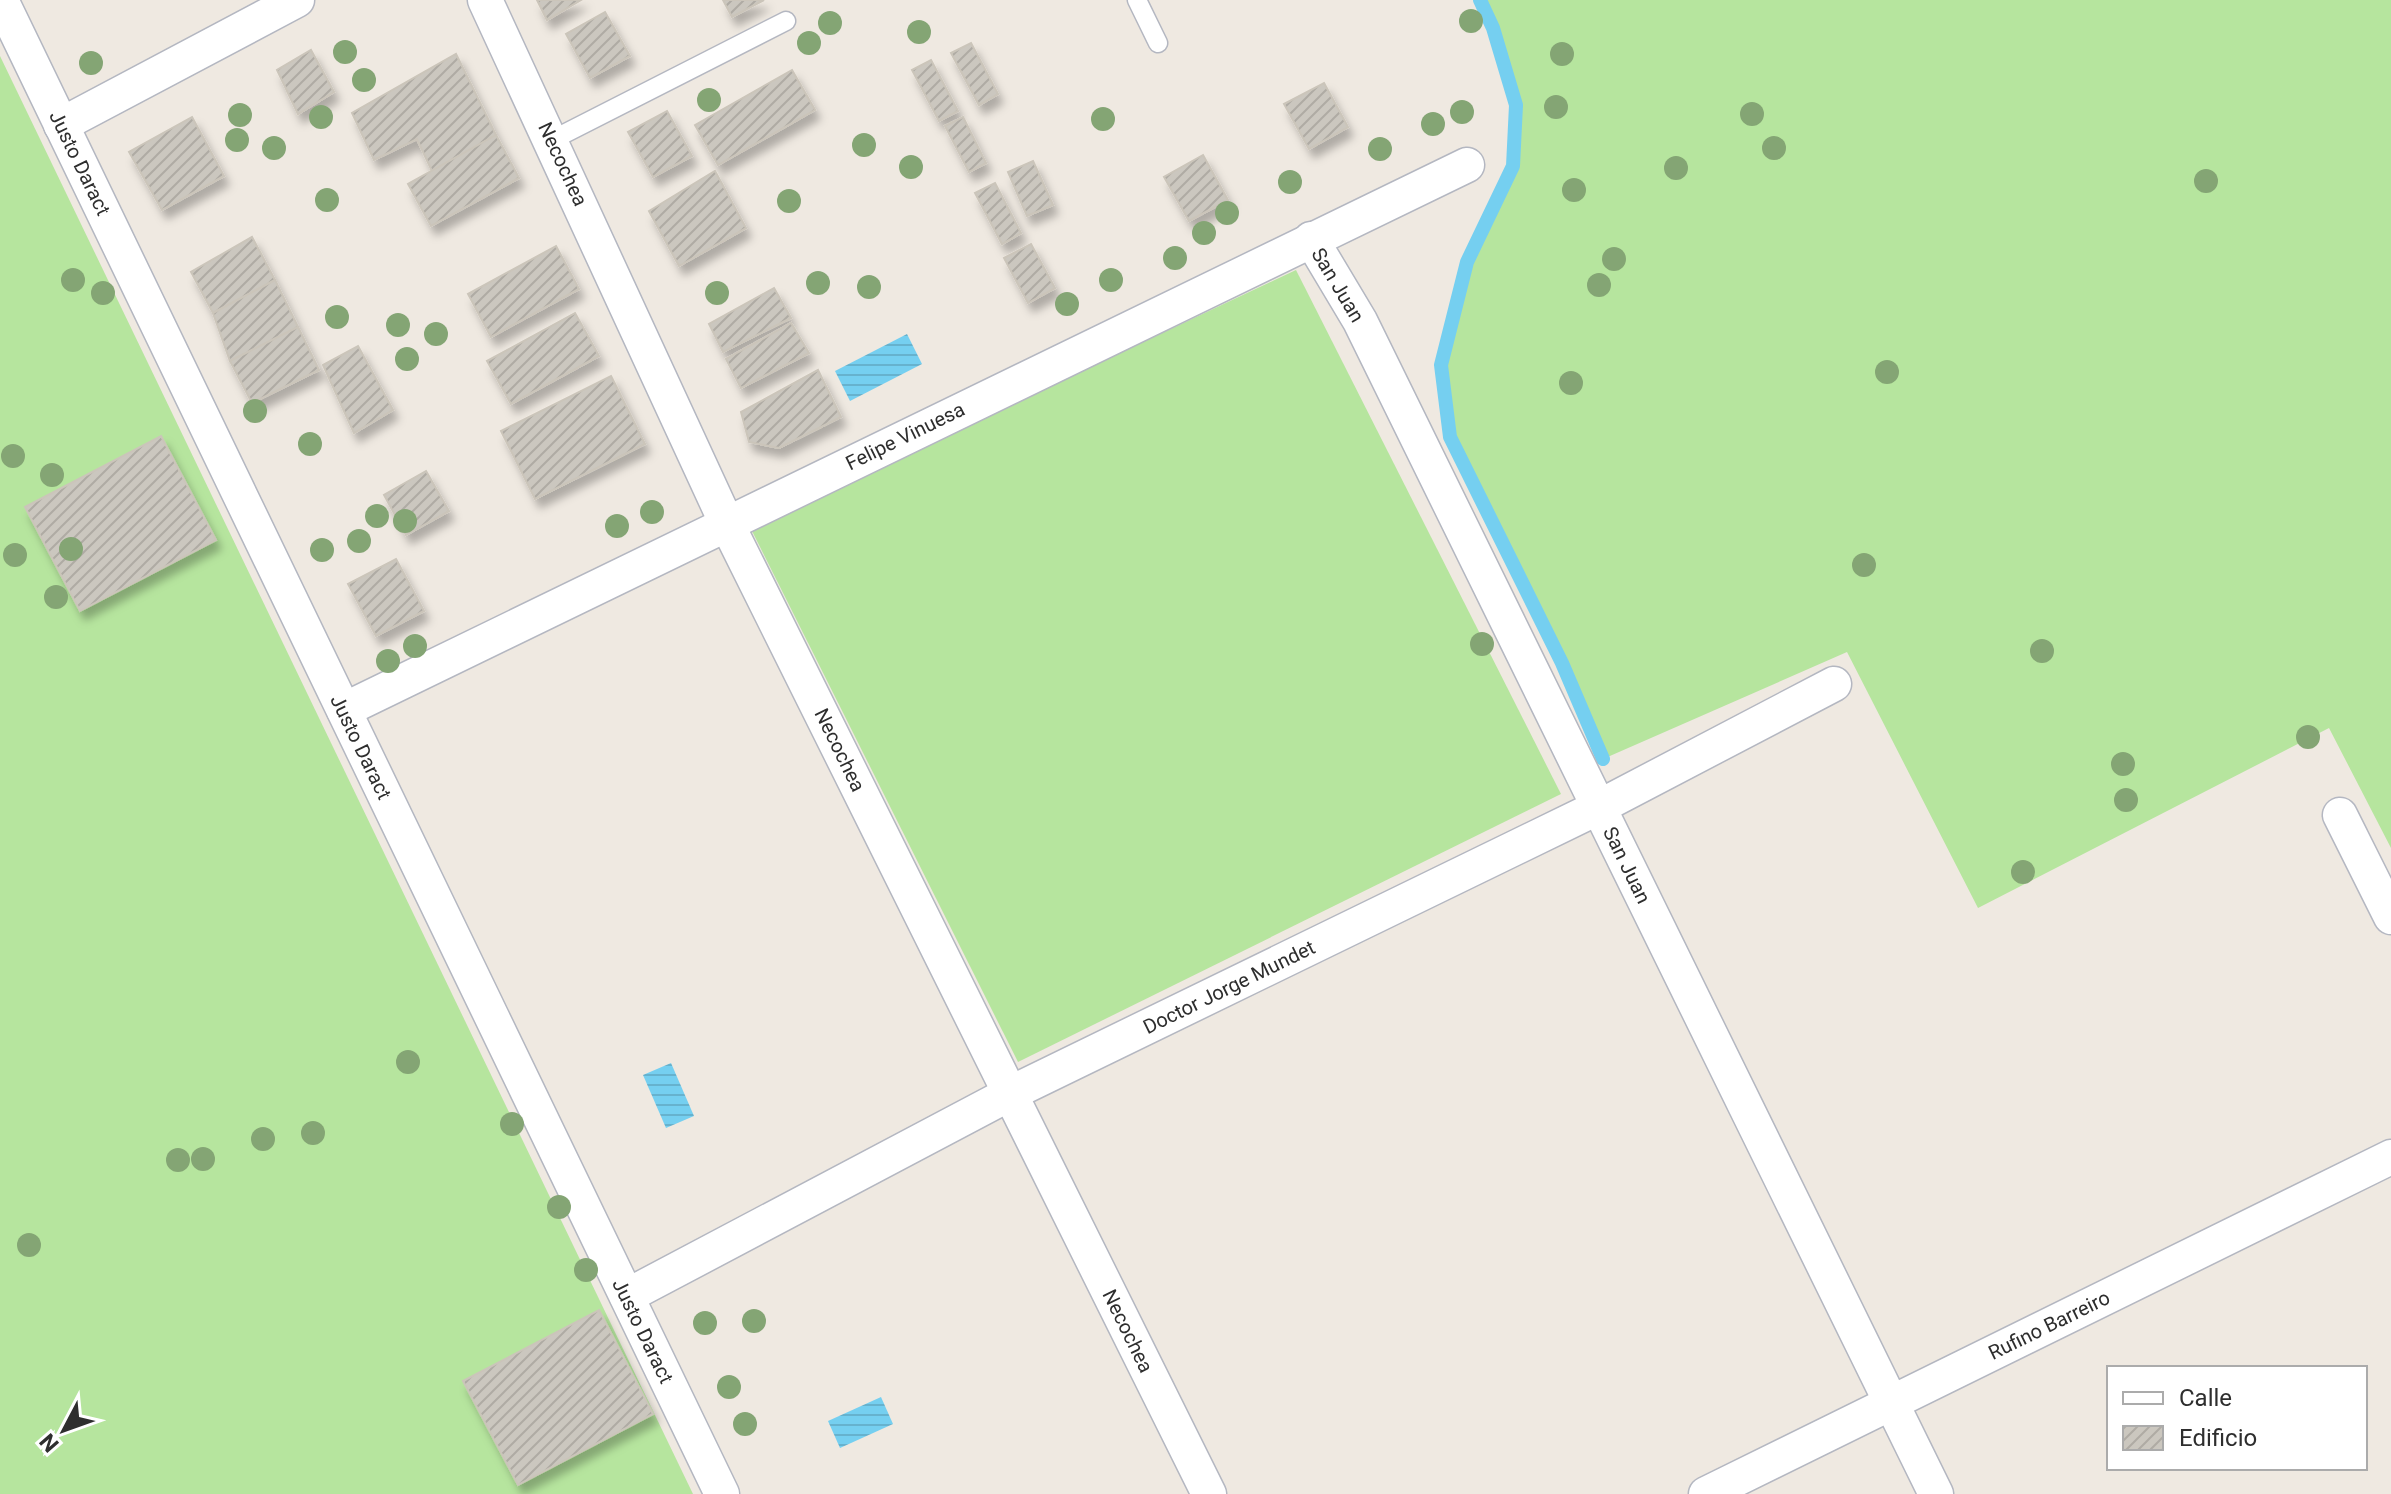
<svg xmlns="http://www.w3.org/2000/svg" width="2391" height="1494" font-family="Roboto,sans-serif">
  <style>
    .grass { fill: #b6e59e }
    .water { fill: url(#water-rules) }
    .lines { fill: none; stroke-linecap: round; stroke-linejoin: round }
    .stream { stroke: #75cff0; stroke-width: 14 }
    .building { fill: url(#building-hatch); stroke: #cbc5ba; stroke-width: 2; filter: url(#shadow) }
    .lane-casing { stroke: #b4b7c1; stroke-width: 21 }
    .street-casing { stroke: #b4b7c1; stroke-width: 37 }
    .lane { stroke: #fff; stroke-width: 18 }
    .street { stroke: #fff; stroke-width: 34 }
    .tree { fill: #84a574 }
    .labels { text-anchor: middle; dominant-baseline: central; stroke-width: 6; stroke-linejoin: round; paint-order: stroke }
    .street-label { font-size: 20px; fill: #2e2e2e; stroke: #fff }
  </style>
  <defs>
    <pattern id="water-rules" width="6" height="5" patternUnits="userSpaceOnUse" patternTransform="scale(2)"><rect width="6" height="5" fill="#75cff0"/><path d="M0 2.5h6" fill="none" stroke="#66b2ce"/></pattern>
    <pattern id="building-hatch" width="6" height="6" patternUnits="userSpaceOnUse" patternTransform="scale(2)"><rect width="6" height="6" fill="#cbc7bf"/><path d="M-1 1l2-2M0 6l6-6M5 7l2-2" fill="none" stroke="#afaba4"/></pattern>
    <filter id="shadow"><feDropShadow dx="5" dy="9" stdDeviation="4" flood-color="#0004"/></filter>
  </defs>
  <rect width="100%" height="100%" fill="#efe9e1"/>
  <!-- grass -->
  <g class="grass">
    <polygon points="1480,0 2391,0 2391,848 2329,728 1978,908 1847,652 1603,759 1562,663 1449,437 1441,365 1467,262 1513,166 1516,105 1493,28"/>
    <polygon points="0,56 693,1494 0,1494"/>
    <polygon points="1296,270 1561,794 1018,1062 750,527"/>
  </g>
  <!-- water -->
  <g class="water">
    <polygon points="907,334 922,364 850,401 835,371"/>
    <polygon points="671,1063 694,1116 666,1128 643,1075"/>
    <polygon points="881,1397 893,1424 840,1448 828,1421"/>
  </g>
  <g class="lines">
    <!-- stream -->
    <polyline class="stream" points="1480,0 1493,28 1516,105 1513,166 1467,262 1441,365 1450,437 1562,663 1603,759"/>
  </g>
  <!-- building -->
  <g class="building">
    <polygon points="537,0 581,0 547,20"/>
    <polygon points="723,0 764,0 732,17"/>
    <polygon points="605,12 630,56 590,78 566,34"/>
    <polygon points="971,43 998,94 979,105 951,53"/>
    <polygon points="311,50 334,92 298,114 277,70"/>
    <polygon points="456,54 496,135 432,171 417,139 374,160 352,113"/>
    <polygon points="931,60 958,111 939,121 912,70"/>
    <polygon points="792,70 815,110 718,165 695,125"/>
    <polygon points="1324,83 1348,127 1309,149 1284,104"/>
    <polygon points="667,111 692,156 653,177 628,132"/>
    <polygon points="192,117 224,176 162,210 129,152"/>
    <polygon points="963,117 986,163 969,172 945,126"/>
    <polygon points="496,135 519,178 431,226 408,184"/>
    <polygon points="1203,155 1228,200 1189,221 1164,177"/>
    <polygon points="1033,161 1053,205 1027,216 1008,172"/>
    <polygon points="715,171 746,228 679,266 649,211"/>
    <polygon points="995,183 1021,233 1002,244 975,193"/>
    <polygon points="252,237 275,280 213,313 191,272"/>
    <polygon points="1031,244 1055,288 1028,303 1004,258"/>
    <polygon points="556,246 579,289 491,337 468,294"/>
    <polygon points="275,280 298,327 230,361 213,313"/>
    <polygon points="774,288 791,318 723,352 709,324"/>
    <polygon points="575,313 599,356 511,404 487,361"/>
    <polygon points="791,323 809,353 741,388 726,359"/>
    <polygon points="298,327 319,370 252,403 230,361"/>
    <polygon points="358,346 393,410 354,433 323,365"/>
    <polygon points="818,370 841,417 779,448 749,442 741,412"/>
    <polygon points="611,376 645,444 535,499 501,431"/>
    <polygon points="161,436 216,540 80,611 25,507"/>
    <polygon points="426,471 449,511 406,535 384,495"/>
    <polygon points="396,559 424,611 376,636 348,584"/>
    <polygon points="599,1310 653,1414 518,1485 463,1381"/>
  </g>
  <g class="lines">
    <defs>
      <g id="lane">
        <polyline points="1137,0 1158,43"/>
        <polyline points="552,140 786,21"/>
      </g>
      <g id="street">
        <polyline points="1,0 722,1494"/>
        <polyline points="485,0 726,522 1209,1494"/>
        <polyline points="61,125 297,0"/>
        <polyline points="1311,239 1360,321 1936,1494"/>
        <polyline points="344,710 1467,165"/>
        <polyline points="2340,815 2391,917"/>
        <polyline points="627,1296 1011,1093 1599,807 1834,684"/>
        <polyline points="1706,1494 2391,1157"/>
      </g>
    </defs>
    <!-- lane casing -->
    <use href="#lane" class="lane-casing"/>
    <!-- street casing -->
    <use href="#street" class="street-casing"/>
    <!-- lane -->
    <use href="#lane" class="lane"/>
    <!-- street -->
    <use href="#street" class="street"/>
  </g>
  <!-- trees -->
  <g class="tree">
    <circle cx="1471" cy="21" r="12"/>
    <circle cx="830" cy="23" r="12"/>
    <circle cx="919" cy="32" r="12"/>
    <circle cx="809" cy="43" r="12"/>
    <circle cx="345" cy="52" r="12"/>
    <circle cx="1562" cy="54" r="12"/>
    <circle cx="91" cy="63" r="12"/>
    <circle cx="364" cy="80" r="12"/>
    <circle cx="709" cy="100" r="12"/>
    <circle cx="1556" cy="107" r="12"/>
    <circle cx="1462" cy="112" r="12"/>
    <circle cx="1752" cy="114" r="12"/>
    <circle cx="240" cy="115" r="12"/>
    <circle cx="321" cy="117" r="12"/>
    <circle cx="1103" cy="119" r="12"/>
    <circle cx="1433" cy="124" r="12"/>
    <circle cx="237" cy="140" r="12"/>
    <circle cx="864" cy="145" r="12"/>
    <circle cx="274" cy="148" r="12"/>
    <circle cx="1774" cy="148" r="12"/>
    <circle cx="1380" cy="149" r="12"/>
    <circle cx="911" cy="167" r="12"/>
    <circle cx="1676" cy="168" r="12"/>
    <circle cx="2206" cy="181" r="12"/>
    <circle cx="1290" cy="182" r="12"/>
    <circle cx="1574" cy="190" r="12"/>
    <circle cx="327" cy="200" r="12"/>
    <circle cx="789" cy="201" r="12"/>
    <circle cx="1227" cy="213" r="12"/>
    <circle cx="1204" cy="233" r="12"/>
    <circle cx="1175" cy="258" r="12"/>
    <circle cx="1614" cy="259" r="12"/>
    <circle cx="73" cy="280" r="12"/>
    <circle cx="1111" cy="280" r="12"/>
    <circle cx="818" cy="283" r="12"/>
    <circle cx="1599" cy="285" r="12"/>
    <circle cx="869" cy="287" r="12"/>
    <circle cx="103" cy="293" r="12"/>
    <circle cx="717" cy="293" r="12"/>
    <circle cx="1067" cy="304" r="12"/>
    <circle cx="337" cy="317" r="12"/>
    <circle cx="398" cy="325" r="12"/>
    <circle cx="436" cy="334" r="12"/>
    <circle cx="407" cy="359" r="12"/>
    <circle cx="1887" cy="372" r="12"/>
    <circle cx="1571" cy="383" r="12"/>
    <circle cx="255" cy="411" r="12"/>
    <circle cx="310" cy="444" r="12"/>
    <circle cx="13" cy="456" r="12"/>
    <circle cx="52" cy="475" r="12"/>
    <circle cx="652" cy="512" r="12"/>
    <circle cx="377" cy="516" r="12"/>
    <circle cx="405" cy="521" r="12"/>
    <circle cx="617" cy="526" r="12"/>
    <circle cx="359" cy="541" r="12"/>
    <circle cx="71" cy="549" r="12"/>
    <circle cx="322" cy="550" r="12"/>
    <circle cx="15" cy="555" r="12"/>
    <circle cx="1864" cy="565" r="12"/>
    <circle cx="56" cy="597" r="12"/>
    <circle cx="1482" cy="644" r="12"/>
    <circle cx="415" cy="646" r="12"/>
    <circle cx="2042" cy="651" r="12"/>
    <circle cx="388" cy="661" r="12"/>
    <circle cx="2308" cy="737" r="12"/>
    <circle cx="2123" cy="764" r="12"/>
    <circle cx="2126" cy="800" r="12"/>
    <circle cx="2023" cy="872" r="12"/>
    <circle cx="408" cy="1062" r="12"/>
    <circle cx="512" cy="1124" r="12"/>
    <circle cx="313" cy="1133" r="12"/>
    <circle cx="263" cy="1139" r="12"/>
    <circle cx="203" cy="1159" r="12"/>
    <circle cx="178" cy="1160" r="12"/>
    <circle cx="559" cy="1207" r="12"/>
    <circle cx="29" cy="1245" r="12"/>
    <circle cx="586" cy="1270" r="12"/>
    <circle cx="754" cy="1321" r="12"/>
    <circle cx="705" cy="1323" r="12"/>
    <circle cx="729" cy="1387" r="12"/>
    <circle cx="745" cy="1424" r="12"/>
  </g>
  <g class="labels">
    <!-- street labels -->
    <g class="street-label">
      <text transform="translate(80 163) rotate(64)">Justo Daract</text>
      <text transform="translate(563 164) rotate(65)">Necochea</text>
      <text transform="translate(1338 285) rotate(59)">San Juan</text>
      <text transform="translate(905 436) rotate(-26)">Felipe Vinuesa</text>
      <text transform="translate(361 747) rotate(64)">Justo Daract</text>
      <text transform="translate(840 750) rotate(64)">Necochea</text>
      <text transform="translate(1627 865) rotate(64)">San Juan</text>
      <text transform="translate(1229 987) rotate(-26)">Doctor Jorge Mundet</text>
      <text transform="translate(2049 1325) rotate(-26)">Rufino Barreiro</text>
      <text transform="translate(643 1331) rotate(64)">Justo Daract</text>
      <text transform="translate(1128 1331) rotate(64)">Necochea</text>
    </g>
  </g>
  <!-- legend -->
  <rect x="2107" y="1366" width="260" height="104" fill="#ffffff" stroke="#ababab" stroke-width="2"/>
  <rect x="2123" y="1392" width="40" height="12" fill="#ffffff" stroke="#ababab" stroke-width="2"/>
  <text x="2179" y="1406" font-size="24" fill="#2e2e2e">Calle</text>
  <rect x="2123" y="1426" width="40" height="24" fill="url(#building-hatch)" stroke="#ababab" stroke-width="2"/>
  <text x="2179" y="1446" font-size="24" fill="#2e2e2e">Edificio</text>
  <!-- north arrow -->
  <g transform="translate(64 1430) rotate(229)" stroke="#ffffff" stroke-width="6" paint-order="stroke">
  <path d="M0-6L14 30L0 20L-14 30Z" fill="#2e2e2e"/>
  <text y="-12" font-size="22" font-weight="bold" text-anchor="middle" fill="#2e2e2e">N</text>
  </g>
</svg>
